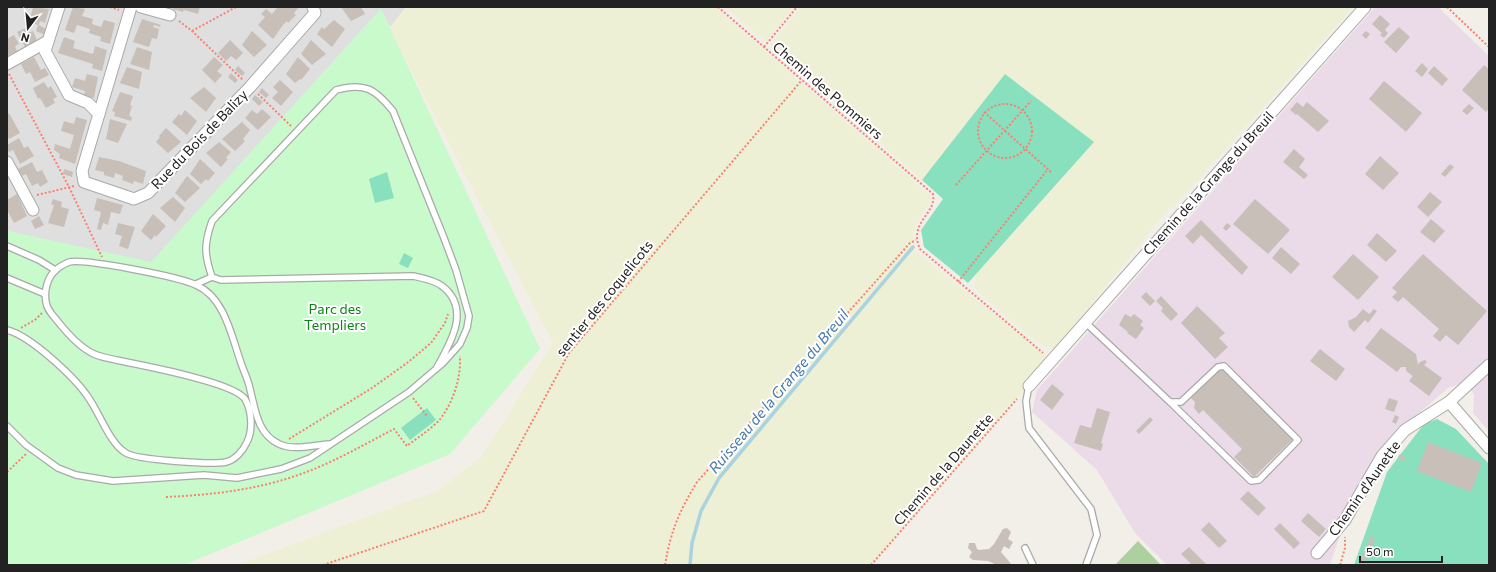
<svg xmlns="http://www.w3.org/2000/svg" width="1496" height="572" font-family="Commissioner,sans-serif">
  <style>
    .residential { fill: #e0dfdf }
    .industrial { fill: #ebdbe8 }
    .farmland { fill: #eef0d5 }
    .forest { fill: #add19e }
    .park { fill: #c8facc }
    .pitch { fill: #88e0be }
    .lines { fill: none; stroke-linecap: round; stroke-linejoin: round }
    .stream { stroke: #aad3df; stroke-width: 3.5 }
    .building { fill: #c7bfb8 }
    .service-casing { stroke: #a9a9a9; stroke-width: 8 }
    .minor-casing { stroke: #a9a9a9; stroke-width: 13 }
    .path { stroke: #fa8072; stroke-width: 2; stroke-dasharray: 2 2; stroke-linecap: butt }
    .service { stroke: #fff; stroke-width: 5.5 }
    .minor { stroke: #fff; stroke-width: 11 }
    .labels { text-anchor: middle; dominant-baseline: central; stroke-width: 4; stroke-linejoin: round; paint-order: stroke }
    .street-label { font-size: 14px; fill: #222; stroke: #fff }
    .park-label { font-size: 14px; fill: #0c8416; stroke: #fff }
    .water-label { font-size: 15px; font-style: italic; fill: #4a7aab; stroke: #fff }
  </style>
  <rect width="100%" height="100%" fill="#f2efe9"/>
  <!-- residential -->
  <polygon class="residential" points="7,7 409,7 391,29 381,9 151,263 7,231"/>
  <!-- industrial -->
  <polygon class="industrial" points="1375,7 1438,7 1489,56 1489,431 1473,413 1474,395 1466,382 1448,388 1391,437 1375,459 1348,511 1330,565 1167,565 1135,533 1097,470 1032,412 1037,390"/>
  <!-- farmland -->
  <g class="farmland">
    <polygon points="406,7 715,7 932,197 913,232 915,251 1051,360 871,565 237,565 439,490 482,456 553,343 389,28"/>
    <polygon points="726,7 794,7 766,42"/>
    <polygon points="801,7 1353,7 1172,209 1170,207 1056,348 1046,347 1024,332 974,288 976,274 1094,142 1005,74 922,180 770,45"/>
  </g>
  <!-- forest -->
  <polygon class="forest" points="1138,541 1161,565 1115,565"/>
  <!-- park -->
  <polygon class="park" points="381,9 540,349 450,454 184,565 7,565 7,231 151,262"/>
  <!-- pitch -->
  <g class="pitch">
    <polygon points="1005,74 1094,142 968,283 924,247 921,230 943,199 922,180"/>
    <polygon points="387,172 394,198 375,203 369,179"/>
    <polygon points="404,253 413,258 408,268 399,264"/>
    <polygon points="427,408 436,420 410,440 401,428"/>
    <polygon points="1437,419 1456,429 1489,464 1489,565 1354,565 1387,472 1424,424"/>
  </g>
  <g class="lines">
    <!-- stream -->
    <polyline class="stream" points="690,565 692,543 701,511 719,478 913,247"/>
  </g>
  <!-- building -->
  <g class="building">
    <polygon points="33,7 49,9 45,23 40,21 39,25 46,29 45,35 36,31 38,25 29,22"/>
    <polygon points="73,7 85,9 82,16 93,19 92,24 101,27 104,20 115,23 110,44 100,41 101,37 89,33 90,29 77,25 74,33 65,30"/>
    <polygon points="173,7 200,7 198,14 184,10 183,12 173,9"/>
    <polygon points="278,7 299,7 294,13 296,15 288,23 287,21 283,25 273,39 258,25 265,17 261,14 266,9 272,14"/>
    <polygon points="341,7 361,7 365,14 351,21"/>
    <polygon points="1380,15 1390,24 1385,30 1388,33 1384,38 1380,35 1382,33 1372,24"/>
    <polygon points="142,19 161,25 160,27 154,25 153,27 159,29 157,39 152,38 149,47 133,42"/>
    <polygon points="334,20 345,29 332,47 317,34 322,27 324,29"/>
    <polygon points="1399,27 1410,37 1396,53 1384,42"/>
    <polygon points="26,28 28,33 33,31 37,40 25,47 17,32"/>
    <polygon points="252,31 267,45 254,57 242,45"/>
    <polygon points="1366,31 1370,34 1366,39 1362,35"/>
    <polygon points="14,35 19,44 15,46 17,51 7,56 7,39"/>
    <polygon points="64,37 75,41 73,48 93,54 95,46 107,50 102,71 92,68 93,64 58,53"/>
    <polygon points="230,40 243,53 236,60 231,56 226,61 218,53"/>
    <polygon points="311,40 326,54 312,65 301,54"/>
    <polygon points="137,47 152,52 149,70 130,64"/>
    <polygon points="34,57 41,70 45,68 49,75 35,82 30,72 26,74 21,64"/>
    <polygon points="214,57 223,65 217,71 222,75 215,83 202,70"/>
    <polygon points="298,57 310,69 301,80 300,79 295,83 286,74"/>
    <polygon points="1422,63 1428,69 1422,77 1415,71"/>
    <polygon points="1484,65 1489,69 1489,109 1486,112 1462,90"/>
    <polygon points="238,66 245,73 242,76 235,70"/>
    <polygon points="1434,66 1448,79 1442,86 1428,73"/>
    <polygon points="127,67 142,72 139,89 120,83"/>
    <polygon points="231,73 238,80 235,83 228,77"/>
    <polygon points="87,74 98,77 94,98 84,95 85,91 72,87 75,78 85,81"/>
    <polygon points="280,80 293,92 281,106 272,98 278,92 273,87"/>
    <polygon points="1384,81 1422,113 1406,132 1369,99"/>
    <polygon points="44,82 48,88 51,86 57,97 53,99 55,103 46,108 40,98 38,99 33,88"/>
    <polygon points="204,87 216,98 206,112 190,98"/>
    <polygon points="262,88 269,95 266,98 259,92"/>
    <polygon points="120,92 133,96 130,105 132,106 129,116 132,117 131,121 114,116 115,112 112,111"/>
    <polygon points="255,95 263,102 259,106 252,99"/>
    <polygon points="1297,102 1303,107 1307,102 1329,121 1318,132 1297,114 1296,115 1290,110"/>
    <polygon points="1469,104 1474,108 1467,115 1462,111"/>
    <polygon points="262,109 271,117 258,130 245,118 252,110 257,114"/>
    <polygon points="185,110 197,121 187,135 172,122 179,114 181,116"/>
    <polygon points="9,113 20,133 9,139 7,135 7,115"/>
    <polygon points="76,117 87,120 75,164 59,158 60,154 54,150 55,144 70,149 74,135 61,131 64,121 74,124"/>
    <polygon points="110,119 127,124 118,143 106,139"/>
    <polygon points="242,122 250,130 243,139 245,141 235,151 222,139"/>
    <polygon points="166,128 181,142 168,153 156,142 160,137 159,136"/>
    <polygon points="19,138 24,148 28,146 34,156 20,164 13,150 9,152 7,148 7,145"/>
    <polygon points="219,142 231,152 226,158 228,159 221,167 206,153"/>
    <polygon points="1294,149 1305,159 1299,167 1308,175 1304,179 1283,162"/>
    <polygon points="1380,156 1399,173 1383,190 1365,174"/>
    <polygon points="99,157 119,161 146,171 143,184 134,181 133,184 122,180 123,176 115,173 114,178 104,175 104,172 95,170"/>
    <polygon points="200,159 215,173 208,181 206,179 201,184 190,174"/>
    <polygon points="32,162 37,172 42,170 48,182 40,187 38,183 32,186 26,174 22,176 18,169"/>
    <polygon points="1450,164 1454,167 1445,177 1441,174"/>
    <polygon points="64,169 73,172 72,177 63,174"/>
    <polygon points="187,176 200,188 185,202 175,193"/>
    <polygon points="1430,192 1442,202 1428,217 1417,207"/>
    <polygon points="17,194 27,216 14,223 7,210 7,200"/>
    <polygon points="173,197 185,208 175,222 160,208"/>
    <polygon points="97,198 123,205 120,214 111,212 108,225 103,223 101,230 97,229 101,212 94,210"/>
    <polygon points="53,199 62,202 61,207 69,209 64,227 48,223 54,205 51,204"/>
    <polygon points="1255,199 1290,230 1268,254 1233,224"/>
    <polygon points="153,214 166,226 156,237 155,235 151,240 141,231"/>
    <polygon points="39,216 44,225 35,229 31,221"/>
    <polygon points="1431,219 1445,231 1434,243 1420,232"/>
    <polygon points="1201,220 1248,267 1242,275 1201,235 1193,244 1185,236"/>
    <polygon points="118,223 135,227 128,249 119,246 122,236 115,234"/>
    <polygon points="1227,223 1231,226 1226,231 1223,228"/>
    <polygon points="1377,233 1397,251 1386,262 1367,245"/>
    <polygon points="1281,247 1300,264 1291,274 1272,258"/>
    <polygon points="1353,254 1379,277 1358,300 1332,277"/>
    <polygon points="1423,254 1487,311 1458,345 1446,335 1440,342 1433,336 1439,329 1403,297 1398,302 1392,297 1397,292 1392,288"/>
    <polygon points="1146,292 1155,301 1150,306 1141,297"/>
    <polygon points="1161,296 1178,314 1171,321 1161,311 1163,308 1156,301"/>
    <polygon points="1197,306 1225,333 1219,338 1228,347 1215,359 1181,323"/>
    <polygon points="1363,309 1369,314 1374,309 1377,311 1368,323 1365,320 1354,332 1349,327 1348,321 1356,317"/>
    <polygon points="1125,314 1131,317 1134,314 1143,321 1140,325 1144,328 1136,339 1127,333 1128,332 1119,325"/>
    <polygon points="1381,328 1416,354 1418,365 1420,362 1425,360 1427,362 1424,365 1442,378 1429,396 1409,381 1413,376 1406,371 1406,367 1401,367 1397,372 1365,348"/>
    <polygon points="1320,349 1345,369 1336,381 1310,361"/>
    <polygon points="1222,368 1293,439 1254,477 1234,457 1242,449 1203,410 1199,414 1194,408 1195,402 1191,398"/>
    <polygon points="1052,384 1064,394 1052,410 1040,400"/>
    <polygon points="1389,398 1398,401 1394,412 1385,409"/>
    <polygon points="1097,408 1110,412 1101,443 1103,444 1101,451 1074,443 1080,425 1091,428"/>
    <polygon points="1395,415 1399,417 1396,424 1392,422"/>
    <polygon points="1150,417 1153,420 1139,434 1136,431"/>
    <polygon points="1428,442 1482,463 1471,492 1417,471"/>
    <polygon points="1400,454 1406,459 1404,462 1398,457"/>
    <polygon points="1248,491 1266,508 1258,516 1240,499"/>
    <polygon points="1308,513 1326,529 1319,537 1301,521"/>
    <polygon points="1209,522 1227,541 1219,548 1201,530"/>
    <polygon points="1280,523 1300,543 1294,549 1274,529"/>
    <polygon points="1007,528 1011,532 1008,539 1013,542 1009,549 1004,546 1001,552 1012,565 997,565 988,561 973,560 969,557 972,552 968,548 969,543 975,543 977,549 979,550 989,549 994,544 1003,529"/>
    <polygon points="1371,536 1375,538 1364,565 1359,565"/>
    <polygon points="1189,547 1207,565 1192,565 1181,554"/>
  </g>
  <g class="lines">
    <defs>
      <g id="service">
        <polyline points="7,246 39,260 55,270"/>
        <polyline points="7,278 45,294"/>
        <polyline points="196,284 212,277"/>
        <polyline points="1085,322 1170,402 1181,402 1218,367 1224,366 1298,440 1259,480 1251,481 1170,402"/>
        <path d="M7 330C31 336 77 379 90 400 100 415 111 445 126 453 137 460 213 465 226 462 235 460 243 451 247 442 253 430 252 411 245 399 234 382 140 365 116 360 109 358 99 357 92 353 80 347 68 334 59 323 54 316 47 311 46 302 44 292 47 277 56 270 58 267 65 264 69 262 83 258 180 277 196 285 224 297 231 334 240 360 243 370 248 379 250 389 255 408 257 434 279 444 293 451 314 445 329 444"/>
        <polyline points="1029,386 1026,401 1029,428 1091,509 1097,535 1086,565"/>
        <path d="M7 426 26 445 58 468 76 475 113 481 204 475 237 478 281 469 310 458 409 392 443 363 460 344 467 328 469 316 456 270 444 238 393 111C375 89 365 82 336 90L212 221C204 244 204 254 212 277L221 280 413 276C422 278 434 280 442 286 472 309 450 344 436 369"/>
        <polyline points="1025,548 1033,565"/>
      </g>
      <g id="minor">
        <polyline points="59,7 45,51 69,95 88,103 99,114 82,171 84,182 134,199 148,193 250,87 315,13 313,7"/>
        <polyline points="141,7 170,15"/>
        <polyline points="7,64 48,41"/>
        <polyline points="99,114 131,7"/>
        <polyline points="7,162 33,210"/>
        <polyline points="1029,386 1365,7"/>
        <polyline points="1449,402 1489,448"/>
        <polyline points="1317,553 1345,520 1382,456 1405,430 1449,402 1489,365"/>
      </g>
    </defs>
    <!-- service casing -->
    <use href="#service" class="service-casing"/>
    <!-- minor casing -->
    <use href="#minor" class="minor-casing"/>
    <!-- path -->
    <g class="path">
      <polyline points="110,7 119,10"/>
      <path d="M718 7 933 194C937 214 908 222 920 249L1043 353"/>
      <polyline points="1447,7 1489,47"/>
      <polyline points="179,21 192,31 243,80"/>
      <polyline points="192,31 236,7"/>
      <polyline points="764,47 797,7"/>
      <polyline points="9,74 69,187 102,257"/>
      <polyline points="258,94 291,126"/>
      <circle cx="1005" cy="131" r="27"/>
      <polyline points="984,112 1051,172"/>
      <polyline points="956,185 1031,101"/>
      <polyline points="37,195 74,186"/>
      <polyline points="958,282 1048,169"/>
      <polyline points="21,328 36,319 42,313"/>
      <polyline points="413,398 427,416"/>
      <polyline points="289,439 372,388 407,363 431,343 445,323 448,314"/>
      <polyline points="7,472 26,454"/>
      <path d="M166 497C210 495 256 490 298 475 331 464 363 445 394 429L407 446C418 437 433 428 441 418 454 400 461 378 460 356"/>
      <polyline points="323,565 484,511 569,353 802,80"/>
      <path d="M665 565C671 530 679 512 697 482L910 243 916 240"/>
      <polyline points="871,565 1017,399"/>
      <polyline points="1340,565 1345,548 1345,537"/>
    </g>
    <!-- service -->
    <use href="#service" class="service"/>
    <!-- minor -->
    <use href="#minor" class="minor"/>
  </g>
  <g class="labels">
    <!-- street labels -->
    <g class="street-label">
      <text transform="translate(828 90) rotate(41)">Chemin des Pommiers</text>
      <text transform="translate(199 139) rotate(-46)">Rue du Bois de Balizy</text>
      <text transform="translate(1208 183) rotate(-48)">Chemin de la Grange du Breuil</text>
      <text transform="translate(604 298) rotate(-51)">sentier des coquelicots</text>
      <text transform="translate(943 469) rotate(-49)">Chemin de la Daunette</text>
      <text transform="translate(1364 488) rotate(-55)">Chemin d'Aunette</text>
    </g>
    <!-- park labels -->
    <g class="park-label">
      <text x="335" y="308">Parc des<tspan x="335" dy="16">Templiers</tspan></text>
    </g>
    <!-- water labels -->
    <g class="water-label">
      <text transform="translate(778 391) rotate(-50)">Ruisseau de la Grange du Breuil</text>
    </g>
  </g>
  <!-- border -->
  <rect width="1496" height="572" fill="none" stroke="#222222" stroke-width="16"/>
  <!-- north arrow -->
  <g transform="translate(28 28) rotate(196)" stroke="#ffffff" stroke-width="3" paint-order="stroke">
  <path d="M0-3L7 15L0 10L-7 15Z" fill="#222222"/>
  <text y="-6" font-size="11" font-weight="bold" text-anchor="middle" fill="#222222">N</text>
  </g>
  <!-- scale -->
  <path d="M1360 556v6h82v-6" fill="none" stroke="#222222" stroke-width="2"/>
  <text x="1366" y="556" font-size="12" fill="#222222" stroke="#ffffff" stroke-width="3" paint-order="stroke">50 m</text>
</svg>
